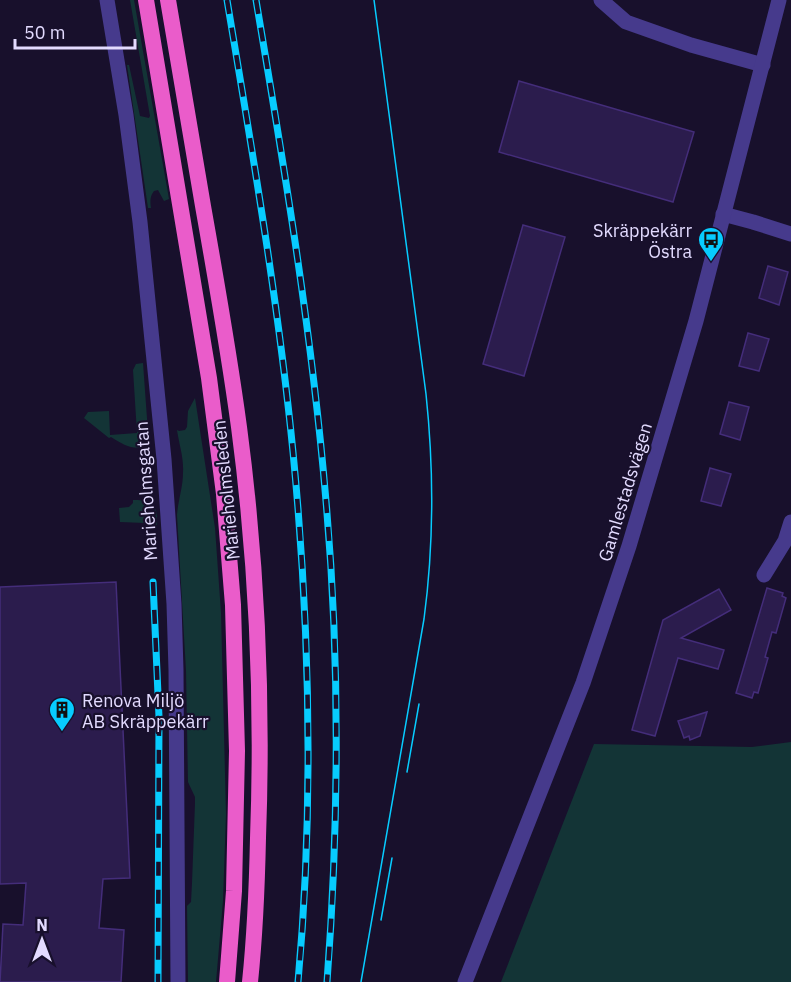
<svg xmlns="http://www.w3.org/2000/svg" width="791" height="982" font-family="'IBM Plex Sans',sans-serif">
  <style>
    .green { fill: #133436 }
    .building { fill: #2b1c4d; stroke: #442d7a; stroke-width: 1.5 }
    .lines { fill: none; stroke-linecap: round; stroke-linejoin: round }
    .minor { stroke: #463a8c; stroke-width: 15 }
    .tertiary { stroke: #463a8c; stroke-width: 15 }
    .trunk { stroke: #ea5cca; stroke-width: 16 }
    .tram { stroke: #07ccff; stroke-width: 1.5 }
    .rail-casing { stroke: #07ccff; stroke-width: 7 }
    .rail { stroke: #18102c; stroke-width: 4.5; stroke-dasharray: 14; stroke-linecap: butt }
    .labels { text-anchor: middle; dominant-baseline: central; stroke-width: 4.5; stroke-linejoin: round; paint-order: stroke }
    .poi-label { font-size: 18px; fill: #e3dbff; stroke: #18102c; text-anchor: end }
    .street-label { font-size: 18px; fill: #e3dbff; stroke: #18102c }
  </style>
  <rect width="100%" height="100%" fill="#18102c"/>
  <!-- green -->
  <g class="green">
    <path d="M130 0H134L169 199 164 201 158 190 154 191C150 196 150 201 151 208H148L127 65H129L140 116 149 118 150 116Z"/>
    <path d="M143 363 149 446C133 451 124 445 111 437L109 438 84 418 88 412 109 411 110 435 137 433 133 370 136 364Z"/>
    <path d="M195 398 215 528 221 613 226 814 223 901 216 982H188L187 906 191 902 192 883 195 803V797L188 782 186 671 177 515C178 501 183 487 183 473 184 458 179 444 177 430L179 431 185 430 187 427 188 411Z"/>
    <path d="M133 500C154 500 158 505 157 526L155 528 145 523 120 522 119 508 129 507 133 503Z"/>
    <polygon points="791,742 791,982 501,982 594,744 752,747"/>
  </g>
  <!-- building -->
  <g class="building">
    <polygon points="519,81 694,132 673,202 499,152"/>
    <polygon points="523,225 565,237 524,376 483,364"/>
    <polygon points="768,266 788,272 779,305 759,298"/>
    <polygon points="748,333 769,339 759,371 739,366"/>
    <polygon points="729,402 749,407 740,440 720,434"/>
    <polygon points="710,468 731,474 721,506 701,501"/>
    <polygon points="116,582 130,878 103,879 99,928 124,930 121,982 0,982 3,924 23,925 26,883 0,884 0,587"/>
    <polygon points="767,588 783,593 782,596 786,598 776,633 772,632 765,657 768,658 758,693 754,692 752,698 736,693"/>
    <polygon points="719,589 731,610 681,638 724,650 718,669 678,658 655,736 632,730 663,620"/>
    <polygon points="707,712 700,736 690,740 689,736 684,738 678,721"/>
  </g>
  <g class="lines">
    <!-- minor -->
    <g class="minor">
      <polyline points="107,0 126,115 140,222 164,459 174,604 176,670 178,982"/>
      <polyline points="601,0 626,22 691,45 763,65"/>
      <polyline points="723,214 753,222 791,234"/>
      <polyline points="764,575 785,541 791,522"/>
    </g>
    <!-- tertiary -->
    <polyline class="tertiary" points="465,982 583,683 629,546 696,321 779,0"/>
    <!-- trunk -->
    <g class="trunk">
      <polyline points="146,0 209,378 224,494 233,605 237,751 234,891 227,982"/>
      <path d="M168 0C180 69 191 137 203 206 216 279 229 353 239 427 257 563 263 701 258 838 257 886 255 934 250 982"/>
    </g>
    <!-- tram -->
    <g class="tram">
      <polyline points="407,772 419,704"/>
      <polyline points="381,920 392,858"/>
      <path d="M361 982 424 619C434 544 434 470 426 394L374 0"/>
    </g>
    <defs>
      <g id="rail">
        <path d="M227 0C252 150 278 300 293 452 310 628 314 806 298 982"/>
        <path d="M256 0C284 166 312 333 326 501 340 661 339 822 327 982"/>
        <polyline points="153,582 159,717 158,982"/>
      </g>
    </defs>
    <!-- rail casing -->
    <use href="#rail" class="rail-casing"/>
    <!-- rail -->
    <use href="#rail" class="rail"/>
  </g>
  <!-- icons -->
  <defs>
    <symbol id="bus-pin" viewBox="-11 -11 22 30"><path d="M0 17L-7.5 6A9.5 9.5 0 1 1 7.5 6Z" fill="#07ccff" stroke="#18102c"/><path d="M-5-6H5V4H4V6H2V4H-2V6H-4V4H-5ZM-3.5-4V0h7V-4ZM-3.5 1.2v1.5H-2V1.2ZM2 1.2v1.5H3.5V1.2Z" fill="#111"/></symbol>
    <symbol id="building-pin" viewBox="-11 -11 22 30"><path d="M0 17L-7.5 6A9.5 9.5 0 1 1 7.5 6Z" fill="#07ccff" stroke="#18102c"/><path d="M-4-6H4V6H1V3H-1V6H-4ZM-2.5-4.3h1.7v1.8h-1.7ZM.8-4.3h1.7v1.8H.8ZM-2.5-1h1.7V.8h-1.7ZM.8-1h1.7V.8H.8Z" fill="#111"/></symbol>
  </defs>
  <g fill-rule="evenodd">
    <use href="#bus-pin" x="696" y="225" width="30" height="40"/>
    <use href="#building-pin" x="47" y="695" width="30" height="40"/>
  </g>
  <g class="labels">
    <!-- poi labels -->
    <g class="poi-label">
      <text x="692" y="230">Skräppekärr<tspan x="692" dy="21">Östra</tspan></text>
      <text x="82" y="700" text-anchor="start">Renova Miljö<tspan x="82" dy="21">AB Skräppekärr</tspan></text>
    </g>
    <!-- street labels -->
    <g class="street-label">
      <text transform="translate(226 490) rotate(-96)">Marieholmsleden</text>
      <text transform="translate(146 491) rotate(-94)">Marieholmsgatan</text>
      <text transform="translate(625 492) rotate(-73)">Gamlestadsvägen</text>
    </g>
  </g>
  <!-- north arrow -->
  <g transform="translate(42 940)" stroke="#18102c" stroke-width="4.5" paint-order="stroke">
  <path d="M0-4.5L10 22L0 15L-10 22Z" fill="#e3dbff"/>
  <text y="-9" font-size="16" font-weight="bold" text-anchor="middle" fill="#e3dbff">N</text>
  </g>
  <!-- scale -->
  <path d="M15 39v9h120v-9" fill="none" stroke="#e3dbff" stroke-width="3"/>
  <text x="24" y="39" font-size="18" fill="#e3dbff" stroke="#18102c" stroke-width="4.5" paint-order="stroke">50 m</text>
</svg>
